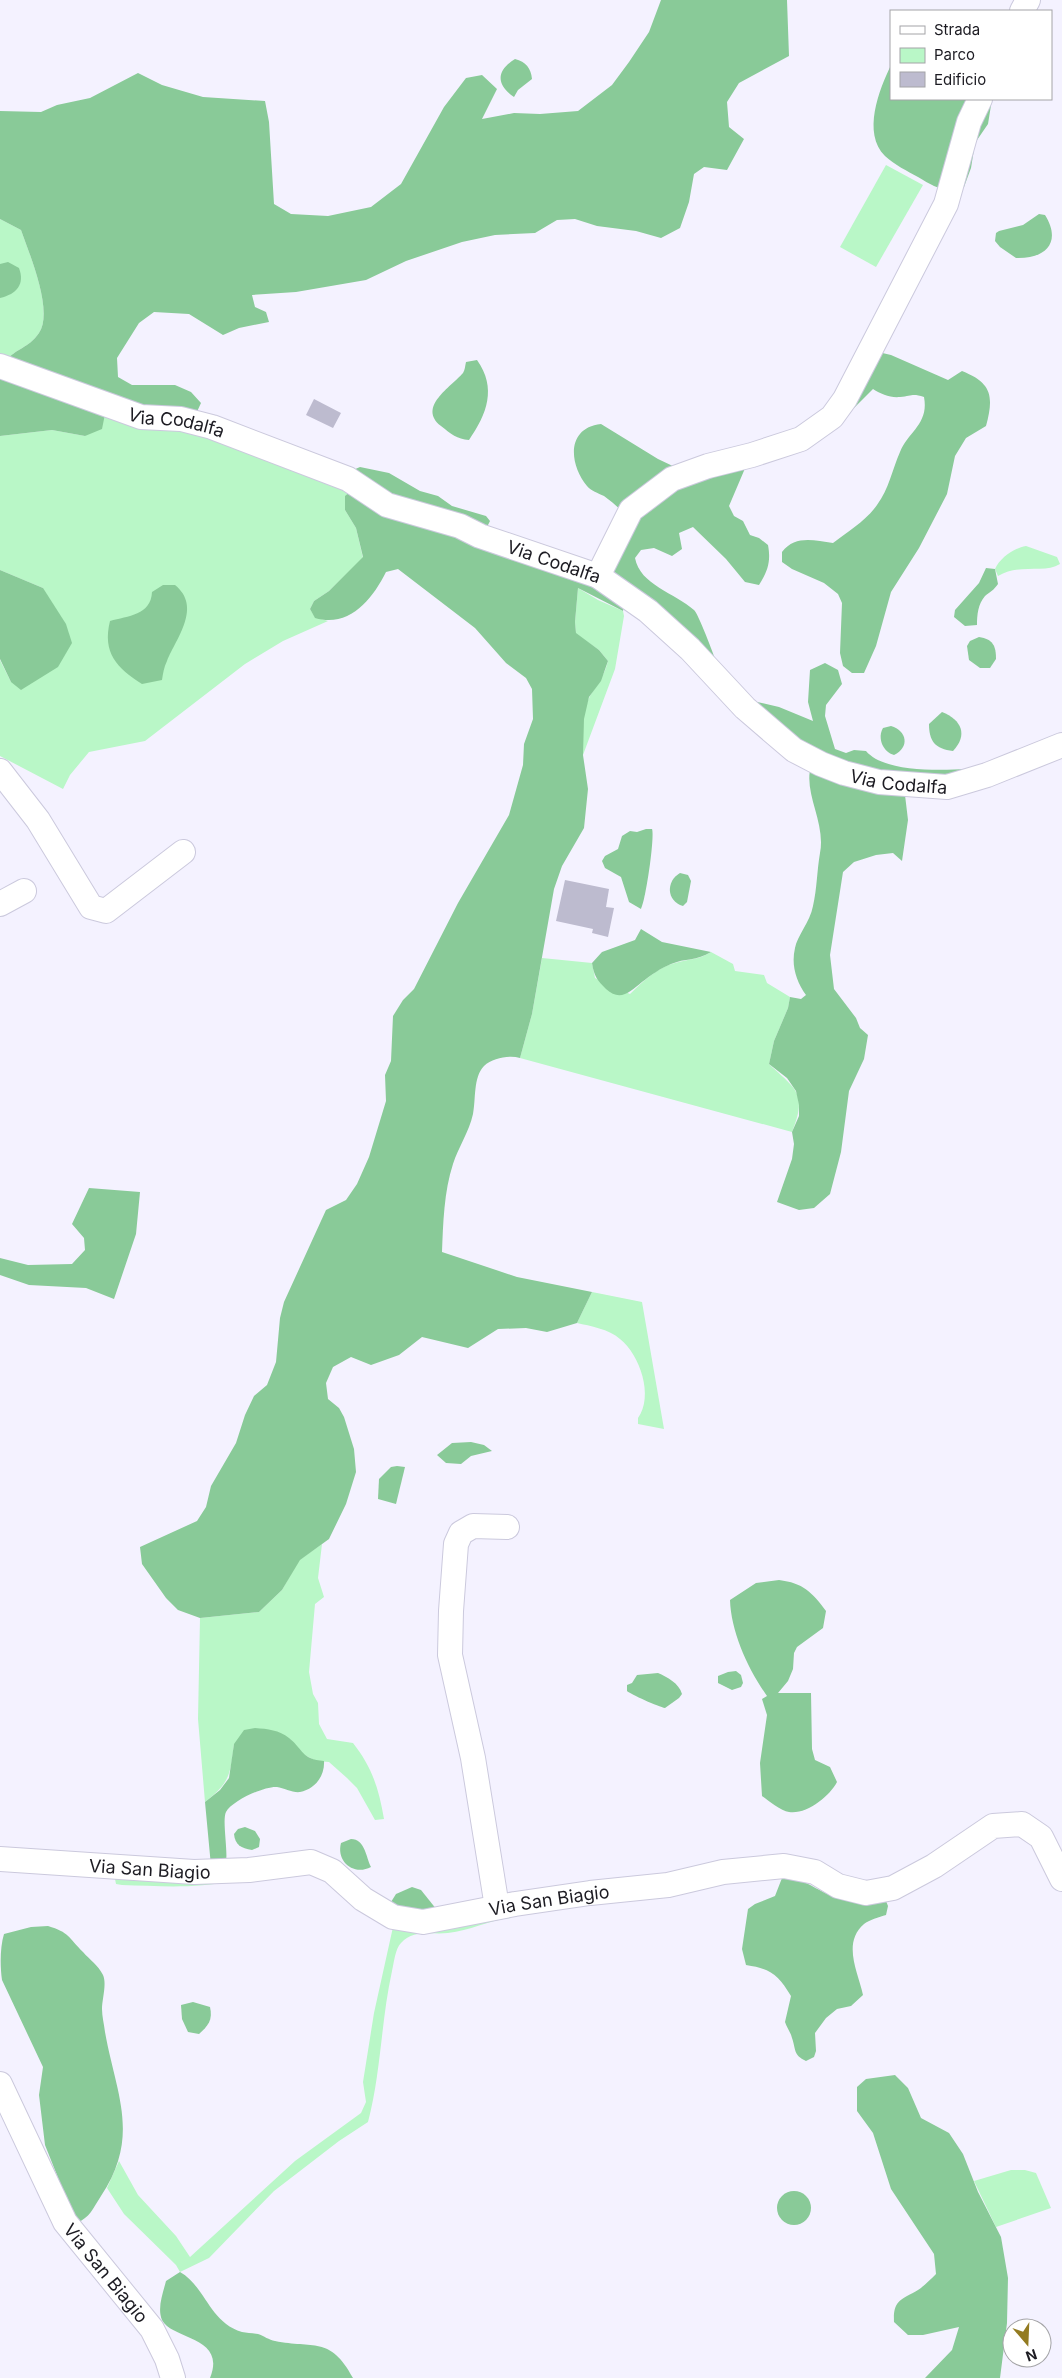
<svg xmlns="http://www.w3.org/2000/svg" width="1062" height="2378" font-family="Inter,sans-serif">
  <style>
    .green { fill: #b9f7c7 }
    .forest { fill: #89ca98 }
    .building { fill: #bdbbcf }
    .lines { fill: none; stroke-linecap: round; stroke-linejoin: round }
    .minor-casing { stroke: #cbc9dd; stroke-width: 26 }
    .minor { stroke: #fff; stroke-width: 24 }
    .labels { text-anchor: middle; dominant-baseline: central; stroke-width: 4.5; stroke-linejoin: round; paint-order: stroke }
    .street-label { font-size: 18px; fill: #1c1b22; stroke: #fff }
  </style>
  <rect width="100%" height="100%" fill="#f4f2ff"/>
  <!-- green -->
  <g class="green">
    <polygon points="886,165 923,185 876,267 840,247"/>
    <path d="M0 219 21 230C29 253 54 311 39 333 28 349 17 347 5 362L0 361Z"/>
    <polygon points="106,409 226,439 356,493 345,510 356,528 363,558 329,591 314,601 310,609 315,617 328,621 283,641 245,664 145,741 89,752 70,775 63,789 0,756 0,660 11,682 43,588 0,570 0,436 52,430 85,436"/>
    <path d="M1026 546 1057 557 1060 564C1044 574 1020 563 998 576L995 569C1000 558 1014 548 1026 546Z"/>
    <path d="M578 588 598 600 623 611 624 616 615 669 583 755C583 737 581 713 590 696 598 682 604 677 608 661L599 650 576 634 575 622Z"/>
    <path d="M711 952 733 964 735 971 764 975 767 983 790 997 788 1008 774 1041 769 1064C795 1089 808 1092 792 1132L520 1058 532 1014 542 958 592 963 595 978 630 994C642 982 658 967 675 963 688 959 699 960 711 952Z"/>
    <path d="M592 1292 642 1302 664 1429 638 1424V1418C654 1396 640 1355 620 1339 609 1329 590 1326 577 1323Z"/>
    <path d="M322 1544 318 1578 324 1597 315 1604 309 1672 313 1694 318 1703 319 1724 327 1739 353 1743C372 1767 379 1789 384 1819L375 1820 357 1788 347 1778 329 1762 316 1761 301 1753 290 1739 234 1744C230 1776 230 1782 205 1802L198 1719 200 1618 259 1612 282 1590 299 1560Z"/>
    <path d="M117 1874 231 1881C195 1889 158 1886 122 1885L116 1884 115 1879Z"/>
    <path d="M500 1911 511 1918C489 1920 470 1931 448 1933 432 1935 414 1929 401 1943 395 1949 394 1963 392 1971 381 2021 381 2073 368 2122L339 2141 274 2191 209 2258 180 2272 176 2265 124 2214 107 2188 119 2161 138 2195 176 2236 190 2257 295 2161 361 2113 366 2102 363 2082 374 2013 393 1927Z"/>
    <polygon points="1011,2170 1025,2170 1036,2173 1051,2208 996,2227 974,2181"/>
  </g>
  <!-- forest -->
  <g class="forest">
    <path d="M661 0H787L789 56 739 83 727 102 729 127 744 139 727 170 704 167 694 174 689 202 680 228 661 238 636 231 597 226 575 219 557 220 535 233 495 235 462 242 406 261 366 280 296 292 252 295 255 307 266 312 269 322 239 328 223 335 189 314 154 312 139 323 117 358 118 377 132 385H175L191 392 201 403 195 416 167 415 5 362C17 347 28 349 39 333 54 311 29 253 21 230L0 219V111L41 112 57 105 90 98 138 73 162 85 203 97 265 101 269 122 274 204 291 214 328 216 371 207 401 184 444 107 466 78 482 75 497 89 482 119 514 113 540 114 578 111 612 85 629 62 649 32Z"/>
    <path d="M515 59C526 62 531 68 532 79L518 90 514 97C495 84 497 70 515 59Z"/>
    <path d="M891 65V99H992L988 124 975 143 971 168 964 187C945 193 934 187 918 177 907 171 895 165 885 156 862 133 879 90 891 65Z"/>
    <path d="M1039 214 1045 215C1062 242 1046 259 1016 258L1000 247 995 241 996 233 999 231 1023 225Z"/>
    <path d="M8 262 19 268C25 284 17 294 0 298V264Z"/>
    <path d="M878 352 891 355 948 380 962 371C992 383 994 396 986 426L966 438 955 456 947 494 919 548 891 592 876 646 864 673H852L843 666 840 653 842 603 838 594 824 583 792 569 782 562V552C795 535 813 540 833 543 847 532 866 521 877 505 889 489 892 470 900 452 909 431 929 424 924 397 912 393 912 396 900 397 890 398 881 394 873 389L854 408 847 406Z"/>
    <path d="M477 360C497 388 487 414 469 440 457 439 451 434 441 426 417 407 451 387 463 373 465 370 465 366 466 362Z"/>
    <polygon points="0,371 106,409 102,429 85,436 52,430 0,436"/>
    <path d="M601 424 658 459 677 468 746 466 729 506 734 516 743 521 750 535 759 538 768 545C771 561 768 571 759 585L745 582 726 559 693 527 679 533 682 549 672 556 654 548 641 550 635 558C640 585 675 593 694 610 698 613 714 655 716 662L600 576 625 514C618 507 611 501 604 496 598 493 591 491 587 486 569 464 566 428 601 424Z"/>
    <polygon points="360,467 389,473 420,491 438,496 452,506 486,516 490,521 488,525 480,529 424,515 353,470"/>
    <path d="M350 492 625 599 623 611 578 588 575 622 576 633 599 650 608 661 601 681 589 697 584 719 583 755 588 789 584 828 562 866 554 889 532 1014 520 1058C509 1055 493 1058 484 1066 473 1077 476 1100 473 1114 469 1132 458 1148 453 1164 444 1191 443 1224 442 1252L517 1277 592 1292 577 1323 547 1332 526 1328 498 1329 468 1348 422 1337 399 1355 371 1365 351 1357 333 1367 326 1383 328 1399 339 1408 344 1417 354 1449 356 1472 346 1504 329 1539 300 1560 282 1590 259 1612 200 1618 178 1610 166 1598 142 1564 140 1547 197 1521 206 1507 211 1486 236 1443 245 1415 254 1396 267 1385 276 1362 280 1318 284 1302 326 1210 346 1200 357 1184 369 1157 386 1101 385 1075 391 1061 393 1016 403 1000 414 989 458 903 509 815 523 765 524 744 533 719 532 689 526 678 506 663 475 628 398 569 386 572C372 600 349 628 315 618L310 609 314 601 329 591 363 557 356 528 345 510V496Z"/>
    <path d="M986 568 995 569 998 584C994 590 990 592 985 596 978 604 977 615 977 625L965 626 954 617 955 610 979 583Z"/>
    <polygon points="0,570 43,588 66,624 72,643 58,667 21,690 11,682 0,659"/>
    <path d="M163 585H175C202 607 177 637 167 661 164 667 163 673 162 680L142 684C117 668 102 653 110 621 128 616 151 615 152 592Z"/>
    <path d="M979 637C993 639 996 646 996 659L990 668H980L969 660 967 646 970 641Z"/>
    <path d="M825 663 838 670 842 684 826 705 825 716 835 749 846 753 854 750 866 751C887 776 960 770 990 767L946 785 903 781 810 755 744 699 779 707 813 721 808 702 810 670Z"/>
    <path d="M942 712C962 720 968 735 953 751 935 749 929 741 929 724Z"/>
    <path d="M891 726C907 731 910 747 894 755 883 752 877 738 883 728Z"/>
    <path d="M811 766 905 795 908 820 902 861 893 853 876 855 854 862 843 872 830 955 834 989 856 1018 860 1028 868 1035 864 1059 849 1091 841 1152 830 1194 814 1208 799 1210 777 1202 792 1159 794 1144 792 1132 799 1116V1105L796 1091 787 1078 769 1064 774 1041 788 1008 790 997 801 999 806 995C796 981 791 965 795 948 797 936 810 922 813 906 817 889 817 870 820 853 826 822 803 793 811 766Z"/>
    <path d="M646 829H652C655 836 646 900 641 909L629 902 621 877 605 868 602 861 605 856 618 849 622 836 630 831 637 832Z"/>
    <path d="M680 873 688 875 691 881 687 902 683 906C666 901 666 881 680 873Z"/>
    <path d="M641 929 662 942 711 952C697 961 685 958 671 964 661 968 651 975 642 982 630 992 620 1002 606 989 597 980 594 976 592 963L602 952 635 940Z"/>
    <polygon points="89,1188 140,1192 136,1234 114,1299 86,1288 29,1285 0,1275 0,1258 28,1265 72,1264 85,1250 84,1238 72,1224"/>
    <polygon points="471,1442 484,1445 492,1451 471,1456 461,1464 446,1463 437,1455 452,1443"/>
    <polygon points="397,1466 405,1467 396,1504 378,1499 379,1479 391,1467"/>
    <path d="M779 1580C803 1583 812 1592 826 1611L823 1628 797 1647 794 1653 793 1669 788 1681 778 1693H811L812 1749 815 1760 830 1767 837 1782C830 1796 806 1815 789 1812 781 1811 769 1801 762 1796L760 1763 767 1715 762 1699 767 1696C748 1669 731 1632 730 1600L756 1583Z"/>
    <polygon points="736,1671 741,1675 743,1683 741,1687 732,1690 718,1683 718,1676 728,1672"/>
    <path d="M658 1673C667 1677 679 1683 682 1694L679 1698 665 1708C659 1707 630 1694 627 1691V1685L632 1683 637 1675Z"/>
    <path d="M255 1728C268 1729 279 1730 289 1738 304 1750 301 1759 324 1761 325 1776 315 1789 300 1792 293 1793 284 1788 277 1787 264 1786 232 1801 226 1812 222 1820 228 1850 226 1862L211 1866 205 1802 220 1790 229 1778 234 1744 244 1730Z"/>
    <path d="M245 1827 255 1831 260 1839 259 1847 252 1850C241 1848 235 1845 234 1834L238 1829Z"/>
    <path d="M351 1839C365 1839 366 1857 371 1867 354 1876 336 1862 341 1843Z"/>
    <path d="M782 1878C802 1877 813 1888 830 1895 848 1903 865 1901 884 1896L888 1906 886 1915C879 1917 869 1920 864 1924 842 1943 858 1972 863 1995L851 2006 837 2009 826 2018 815 2033 816 2051 814 2057 806 2061C793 2055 796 2049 792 2038 791 2033 787 2028 785 2022L791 1996C778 1975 772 1969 746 1965L742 1949 748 1909 755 1904 775 1896Z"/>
    <polygon points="412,1887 421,1890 441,1915 401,1914 391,1902 396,1894"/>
    <path d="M48 1926C69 1932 69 1938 83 1952 90 1960 98 1965 103 1975 107 1984 102 1999 102 2009 102 2016 104 2024 105 2032 116 2094 141 2136 101 2196 93 2208 90 2218 76 2223L45 2145 39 2095 43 2067 2 1980C0 1966 0 1947 4 1934L31 1927Z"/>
    <path d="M193 2002 210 2007C213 2020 208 2026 199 2034L188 2032 182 2019 181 2005Z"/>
    <path d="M895 2075 908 2088 921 2118 949 2133 963 2154 978 2192 1001 2237 1008 2278 1007 2323 1000 2378H925L952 2350 959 2327 923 2335H908L894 2322C893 2300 901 2300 918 2290 924 2286 931 2279 936 2274L934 2254 891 2189 873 2133 857 2111V2087L866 2079Z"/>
    <circle cx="794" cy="2208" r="17"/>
    <path d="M180 2272C206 2287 209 2322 242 2332 247 2333 253 2333 258 2334 264 2336 269 2340 275 2341 313 2349 330 2335 353 2378H210C227 2336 172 2340 162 2320 157 2308 163 2293 166 2281Z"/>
  </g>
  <!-- building -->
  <g class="building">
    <polygon points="314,399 341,413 333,428 306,415"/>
    <polygon points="565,880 609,889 606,907 614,908 608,937 592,933 593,929 556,921"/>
  </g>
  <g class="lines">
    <defs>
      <g id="minor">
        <polyline points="1022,11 1028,0"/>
        <path id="s1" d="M0 366 141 417 181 419 212 427 348 479 387 505 460 526 480 536 598 576 648 611 690 649 745 708 794 750 821 764 844 773 879 782 947 787 987 775 1062 745"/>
        <polyline points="598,576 631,510 672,479 708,466 752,455 801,439 832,417 845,399 946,204 969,122 980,99"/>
        <polyline points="0,771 38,820 91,907 106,911 183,852"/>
        <polyline points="0,904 24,891"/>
        <path id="s2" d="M0 1859 194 1872 249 1870 311 1862 332 1871 363 1899 393 1917 423 1922 515 1904 590 1893 668 1885 723 1872 784 1866 815 1872 838 1886 866 1893 893 1888 934 1866 993 1826 1022 1824 1041 1837 1062 1879"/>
        <polyline points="497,1907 473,1758 450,1655 451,1611 456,1544 461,1533 473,1526 507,1527"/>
        <path id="s3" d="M0 2084 65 2222 152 2329 167 2359 173 2378"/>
      </g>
    </defs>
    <!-- minor casing -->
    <use href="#minor" class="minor-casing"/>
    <!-- minor -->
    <use href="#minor" class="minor"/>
  </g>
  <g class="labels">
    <!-- street labels -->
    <g class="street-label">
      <text stroke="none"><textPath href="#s1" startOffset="186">Via Codalfa</textPath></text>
      <text stroke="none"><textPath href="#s1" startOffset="591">Via Codalfa</textPath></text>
      <text stroke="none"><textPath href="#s1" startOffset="1011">Via Codalfa</textPath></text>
      <text stroke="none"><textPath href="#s2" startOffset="150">Via San Biagio</textPath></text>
      <text stroke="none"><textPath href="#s2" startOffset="570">Via San Biagio</textPath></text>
      <text stroke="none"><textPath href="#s3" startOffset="218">Via San Biagio</textPath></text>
    </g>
  </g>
  <!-- legend -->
  <rect x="890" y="10" width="162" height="90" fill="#ffffff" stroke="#a4a4a7"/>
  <rect x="900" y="26" width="25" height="8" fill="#ffffff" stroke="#a4a4a7"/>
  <text x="934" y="35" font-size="15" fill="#1c1b22">Strada</text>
  <rect x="900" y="48" width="25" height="15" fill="#b9f7c7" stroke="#a4a4a7"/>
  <text x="934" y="60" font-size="15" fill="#1c1b22">Parco</text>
  <rect x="900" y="72" width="25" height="15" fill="#bdbbcf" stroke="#a4a4a7"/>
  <text x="934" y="85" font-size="15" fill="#1c1b22">Edificio</text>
  <!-- north arrow -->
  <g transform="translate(1027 2343) rotate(161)"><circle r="24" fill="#ffffff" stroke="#a4a4a7"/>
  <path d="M0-4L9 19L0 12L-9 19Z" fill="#937b21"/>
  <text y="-8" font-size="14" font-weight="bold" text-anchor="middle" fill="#1c1b22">N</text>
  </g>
</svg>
